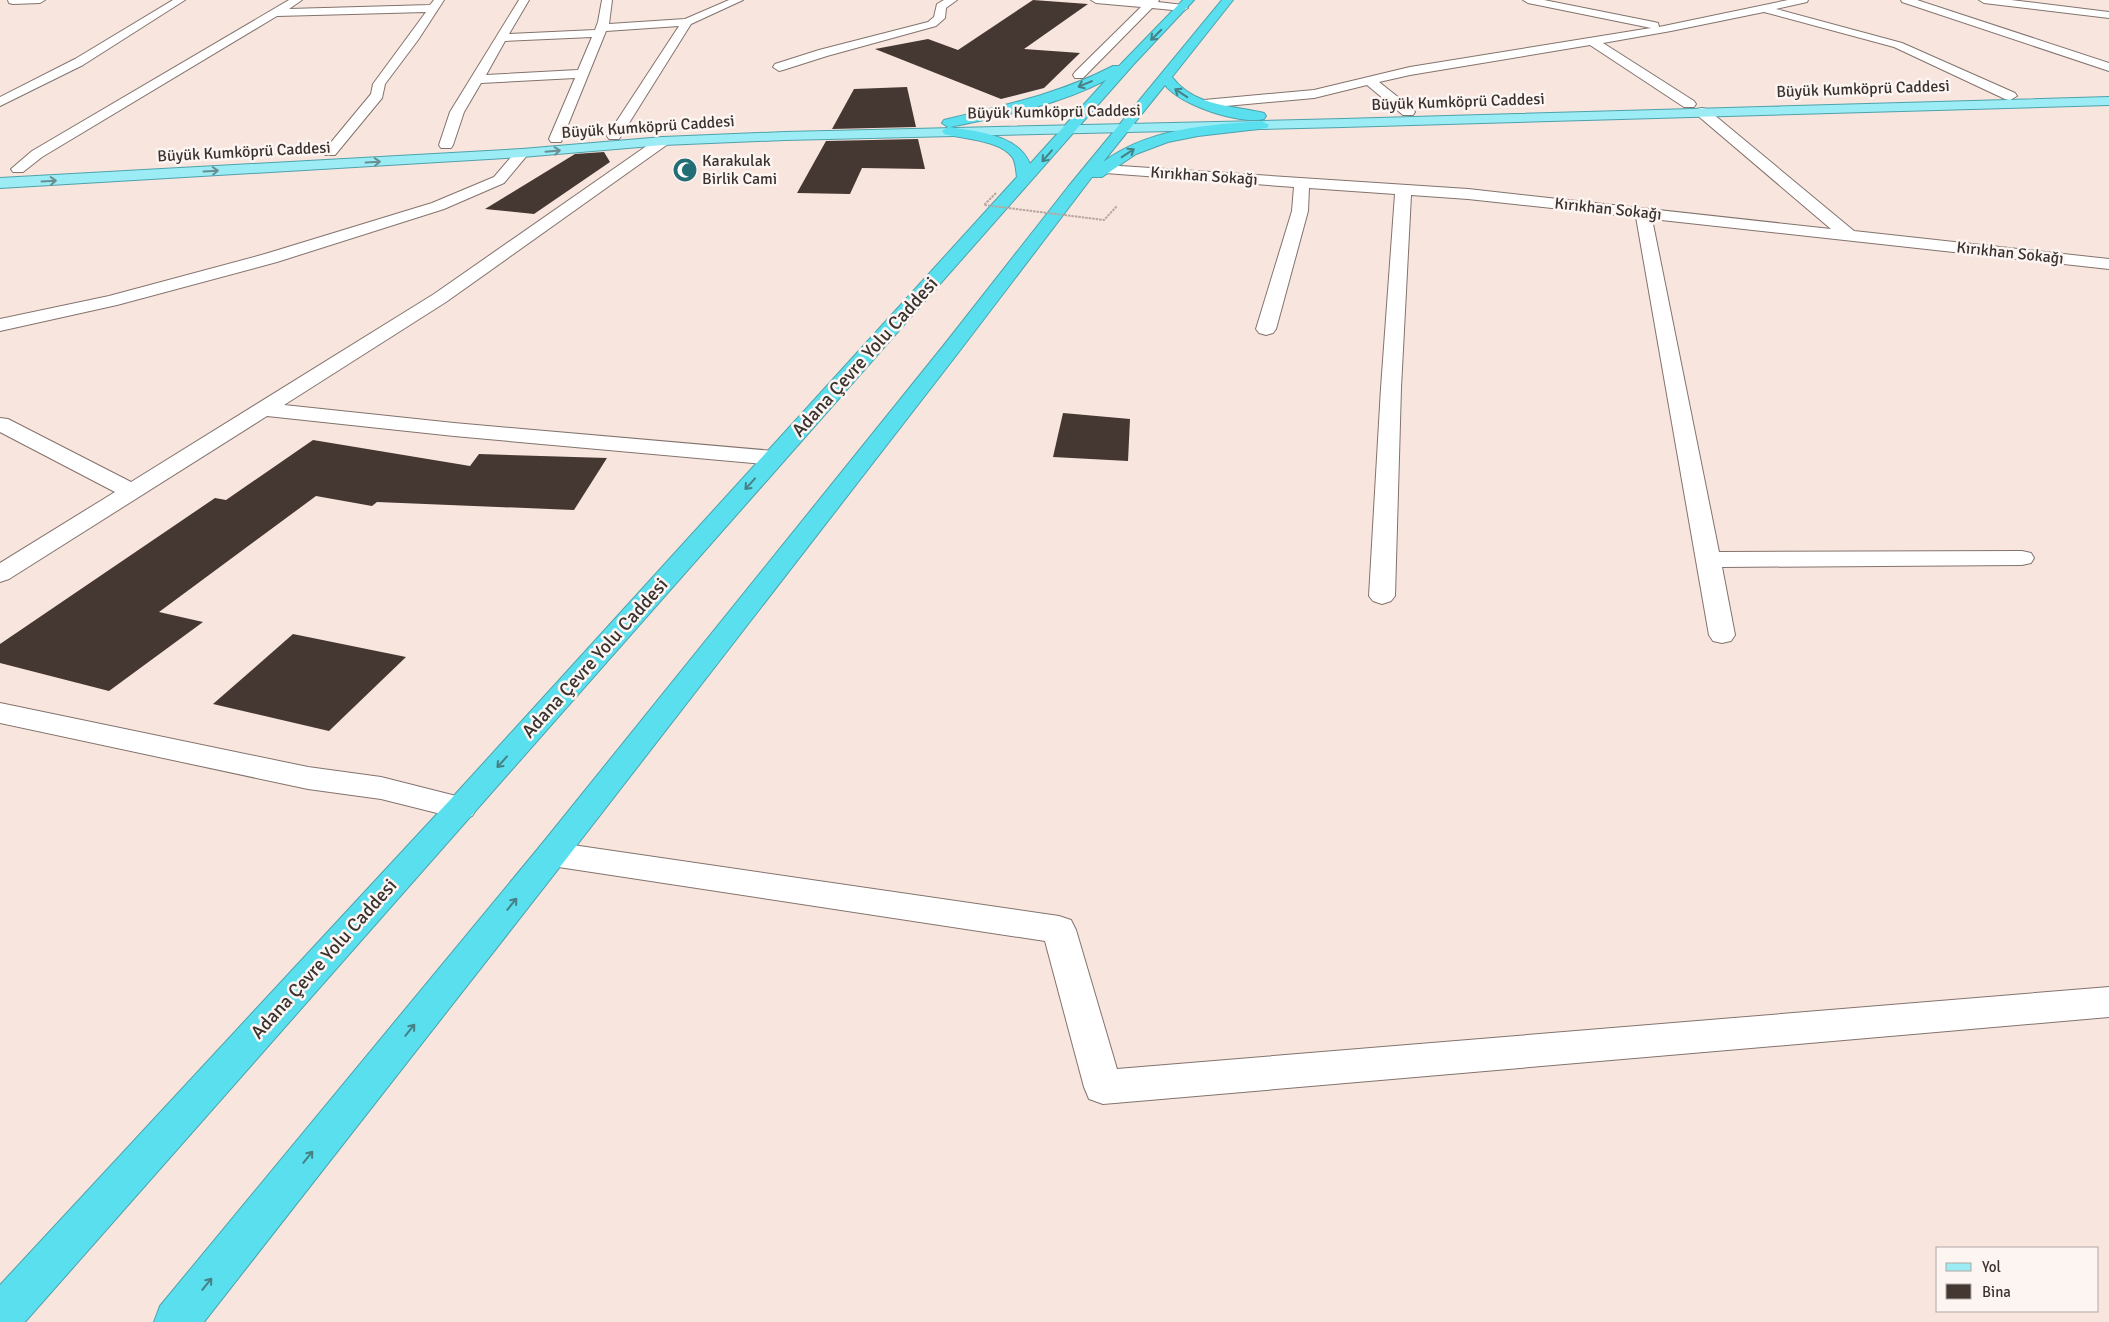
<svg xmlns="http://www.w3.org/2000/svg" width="2109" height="1322" font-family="Signika,sans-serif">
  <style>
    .building { fill: #453731 }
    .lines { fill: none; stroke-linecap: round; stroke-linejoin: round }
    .minor-casing { stroke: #83736d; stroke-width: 2 }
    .major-casing { stroke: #4ea2ab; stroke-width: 2 }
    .highway-casing { stroke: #4ea2ab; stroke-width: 2 }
    .minor { fill: #fff; fill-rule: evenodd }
    .major { fill: #9becf5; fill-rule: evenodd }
    .highway { fill: #59dfee; fill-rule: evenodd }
    .path-bridge { stroke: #b6a7a1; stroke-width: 2; stroke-dasharray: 2.5 1; stroke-linecap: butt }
    .oneway { stroke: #478085 }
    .oneway2 { stroke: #6a8f92 }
    .labels { text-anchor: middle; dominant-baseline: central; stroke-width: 5; stroke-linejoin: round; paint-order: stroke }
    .far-street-label { font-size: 16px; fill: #39322f; stroke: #fdf5f2 }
    .far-poi-label { font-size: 16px; fill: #39322f; stroke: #fdf5f2; text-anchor: start }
    .street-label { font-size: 19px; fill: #39322f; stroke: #fdf5f2 }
  </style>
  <rect width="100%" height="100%" fill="#f8e5de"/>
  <!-- building -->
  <g class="building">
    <polygon points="1033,0 1088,4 1024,49 1080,53 1044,88 1001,99 875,49 928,39 958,50"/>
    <polygon points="907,87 916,127 832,129 854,89"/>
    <polygon points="918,139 925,169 862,168 850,194 797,193 826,141"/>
    <polygon points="604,152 610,162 534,214 485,209 575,154"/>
    <polygon points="1063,413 1130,419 1128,461 1053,457"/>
    <polygon points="313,440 470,466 479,454 607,458 574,510 377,502 372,506 316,496 159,612 203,622 109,691 0,663 0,644 215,498 226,500"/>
    <polygon points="293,634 406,657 329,731 213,704"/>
  </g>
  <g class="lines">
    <defs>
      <g id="minor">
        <polygon points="8,0 45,0 40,3 13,4 9,3"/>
        <polygon points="173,0 185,0 83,65 0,106 0,97 75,59"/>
        <polygon points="289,0 302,0 289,9 430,5 434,0 444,0 418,40 385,84 382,98 335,155 325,155 323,152 371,94 373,84 426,12 277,16 42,157 23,172 13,172 11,169 32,151"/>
        <path d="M519 0H529L509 34 595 30 598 22 602 0H612L609 24 685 19 729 0H743L691 24 619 139H609L607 136 679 26 606 31 561 142H551L549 139 575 78 481 83 464 112 453 145 451 148H441L439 145 450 112ZM592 37 578 70 486 75 505 41Z"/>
        <polygon points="944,0 957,0 946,8 945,18 936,26 827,56 783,70 779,71 773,67 775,64 819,50 928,22 934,17 937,4"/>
        <polygon points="1091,0 1159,0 1158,2 1183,5 1188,8 1183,11 1152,8 1083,78 1075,78 1073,75 1075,72 1141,7 1096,3"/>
        <polygon points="1523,0 1544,0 1654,22 1658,23 1659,27 1788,0 1808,0 1807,2 1776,9 1902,43 2015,93 2017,96 2010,100 2005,99 1894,47 1764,12 1671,31 1603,43 1694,101 1696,104 1694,107 1684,107 1590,45 1410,75 1379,82 1413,109 1415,112 1413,115 1403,115 1367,85 1314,98 1204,108 1197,104 1204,100 1314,90 1410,67 1651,28 1528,3"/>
        <polygon points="1901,0 1917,0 2109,63 2109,71 1902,2"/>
        <polygon points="1979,0 2011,0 2109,12 2109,18 1984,3"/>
        <polygon points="1702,108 1707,109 1854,231 2109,259 2109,269 1652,219 1719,552 2022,551 2031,553 2034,558 2031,563 2022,565 1722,567 1735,635 1731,641 1722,643 1713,641 1709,635 1636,217 1468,199 1411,195 1401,388 1395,596 1391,601 1382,604 1373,601 1369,596 1381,388 1395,194 1309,188 1308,211 1276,329 1273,333 1266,335 1259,333 1256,329 1292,211 1294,187 1105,173 1100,172 1098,169 1100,166 1105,165 1468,189 1831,229 1697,115 1695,112 1697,109"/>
        <polygon points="663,137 668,138 670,141 668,144 446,302 284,405 454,423 774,451 782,453 785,458 782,463 774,465 454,436 267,416 9,579 0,582 0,563 115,492 0,432 0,418 8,419 131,482 434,294 658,138"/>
        <polygon points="522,149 527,150 529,153 504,183 444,209 277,262 117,305 0,331 0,319 109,296 265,254 432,203 494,177 517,150"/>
        <polygon points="0,703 308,767 381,777 472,800 477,808 472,816 461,819 381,799 308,789 0,723"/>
        <polygon points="552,842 1059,916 1071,920 1076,930 1117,1069 2109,987 2109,1017 1103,1104 1089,1099 1084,1087 1045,941 552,866 541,863 536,854 541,845"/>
      </g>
      <polygon id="major" points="2109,97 2109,105 1343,127 785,140 663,145 522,157 0,188 0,178 522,149 663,137 785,132 1343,119"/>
      <g id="highway">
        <path d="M1183 0H1194L1133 65 25 1322H0V1285L450 800 1017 177C1016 171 1016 164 1013 158 1001 140 963 139 944 134L942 131 948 127 942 123 944 120C1004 105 1057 95 1113 66H1119ZM1106 80 1030 164C1018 134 977 132 950 127 1003 116 1058 105 1106 80Z"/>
        <path d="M1222 0H1233L1172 77C1195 107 1231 105 1264 113L1266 116 1264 119C1240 125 1180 105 1165 85L1103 162C1149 128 1207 125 1262 121L1269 125 1267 128 1198 136 1168 142 1136 154 1102 177H1092L958 353 563 863 204 1322H154L160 1306 541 845 944 345 1068 187Z"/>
      </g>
    </defs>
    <!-- minor casing -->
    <use href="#minor" class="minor-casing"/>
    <!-- major casing -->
    <use href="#major" class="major-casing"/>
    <!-- highway casing -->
    <use href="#highway" class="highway-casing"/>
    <!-- minor -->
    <use href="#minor" class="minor"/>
    <!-- major -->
    <use href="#major" class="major"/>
    <!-- highway -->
    <use href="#highway" class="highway"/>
    <!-- path-bridge -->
    <polyline class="path-bridge" points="996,193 984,205 1104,220 1117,206"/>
  </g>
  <!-- one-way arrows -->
  <defs><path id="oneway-shaft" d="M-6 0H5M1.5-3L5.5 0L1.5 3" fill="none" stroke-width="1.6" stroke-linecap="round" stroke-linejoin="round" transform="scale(1.25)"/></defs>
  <g class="oneway">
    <use href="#oneway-shaft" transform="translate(1156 35) rotate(135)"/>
    <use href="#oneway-shaft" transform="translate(1085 84) rotate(157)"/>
    <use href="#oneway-shaft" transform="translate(1181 93) rotate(-147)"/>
    <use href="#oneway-shaft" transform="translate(1128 153) rotate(-33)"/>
    <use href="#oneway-shaft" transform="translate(1047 156) rotate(131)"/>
    <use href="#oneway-shaft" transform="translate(750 484) rotate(132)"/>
    <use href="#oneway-shaft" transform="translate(502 762) rotate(132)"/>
    <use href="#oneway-shaft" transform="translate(512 904) rotate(-51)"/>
    <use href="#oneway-shaft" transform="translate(410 1030) rotate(-51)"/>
    <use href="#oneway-shaft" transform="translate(308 1157) rotate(-51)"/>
    <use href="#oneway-shaft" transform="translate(207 1284) rotate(-51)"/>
  </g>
  <g class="oneway2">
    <use href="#oneway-shaft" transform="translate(553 151) rotate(-5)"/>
    <use href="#oneway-shaft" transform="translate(373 162) rotate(-3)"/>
    <use href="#oneway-shaft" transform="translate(211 171) rotate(-3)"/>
    <use href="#oneway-shaft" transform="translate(49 181) rotate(-3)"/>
  </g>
  <!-- icons -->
  <defs>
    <symbol id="mosque-disc" viewBox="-11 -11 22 22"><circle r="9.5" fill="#236d75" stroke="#fdf5f2"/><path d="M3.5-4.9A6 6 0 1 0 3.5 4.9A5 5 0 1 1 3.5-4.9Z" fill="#fff"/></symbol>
  </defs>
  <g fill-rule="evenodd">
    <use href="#mosque-disc" x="671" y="156" width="28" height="28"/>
  </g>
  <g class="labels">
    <!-- far-street labels -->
    <g class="far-street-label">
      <text transform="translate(1863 89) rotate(-2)">Büyük Kumköprü Caddesi</text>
      <text transform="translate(1458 102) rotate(-2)">Büyük Kumköprü Caddesi</text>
      <text transform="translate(1054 112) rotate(-1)">Büyük Kumköprü Caddesi</text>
      <text transform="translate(648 127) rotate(-4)">Büyük Kumköprü Caddesi</text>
      <text transform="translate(244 152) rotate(-3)">Büyük Kumköprü Caddesi</text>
      <text transform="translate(1204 176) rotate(4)">Kırıkhan Sokağı</text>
      <text transform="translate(1608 209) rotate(6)">Kırıkhan Sokağı</text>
      <text transform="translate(2010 253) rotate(6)">Kırıkhan Sokağı</text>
    </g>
    <!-- far-poi labels -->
    <g class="far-poi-label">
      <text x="702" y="161">Karakulak<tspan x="702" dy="18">Birlik Cami</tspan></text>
    </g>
    <!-- street labels -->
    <g class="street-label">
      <text transform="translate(865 357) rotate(-48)">Adana Çevre Yolu Caddesi</text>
      <text transform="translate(595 658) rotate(-48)">Adana Çevre Yolu Caddesi</text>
      <text transform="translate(324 959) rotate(-48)">Adana Çevre Yolu Caddesi</text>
    </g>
  </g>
  <!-- legend -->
  <rect x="1936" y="1247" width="162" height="65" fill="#fdf5f2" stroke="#afa7a4"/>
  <rect x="1946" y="1263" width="25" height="8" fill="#9becf5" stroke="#afa7a4"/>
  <text x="1982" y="1272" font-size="15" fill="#39322f">Yol</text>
  <rect x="1946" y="1284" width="25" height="15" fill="#453731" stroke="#afa7a4"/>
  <text x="1982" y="1297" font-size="15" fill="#39322f">Bina</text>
</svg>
